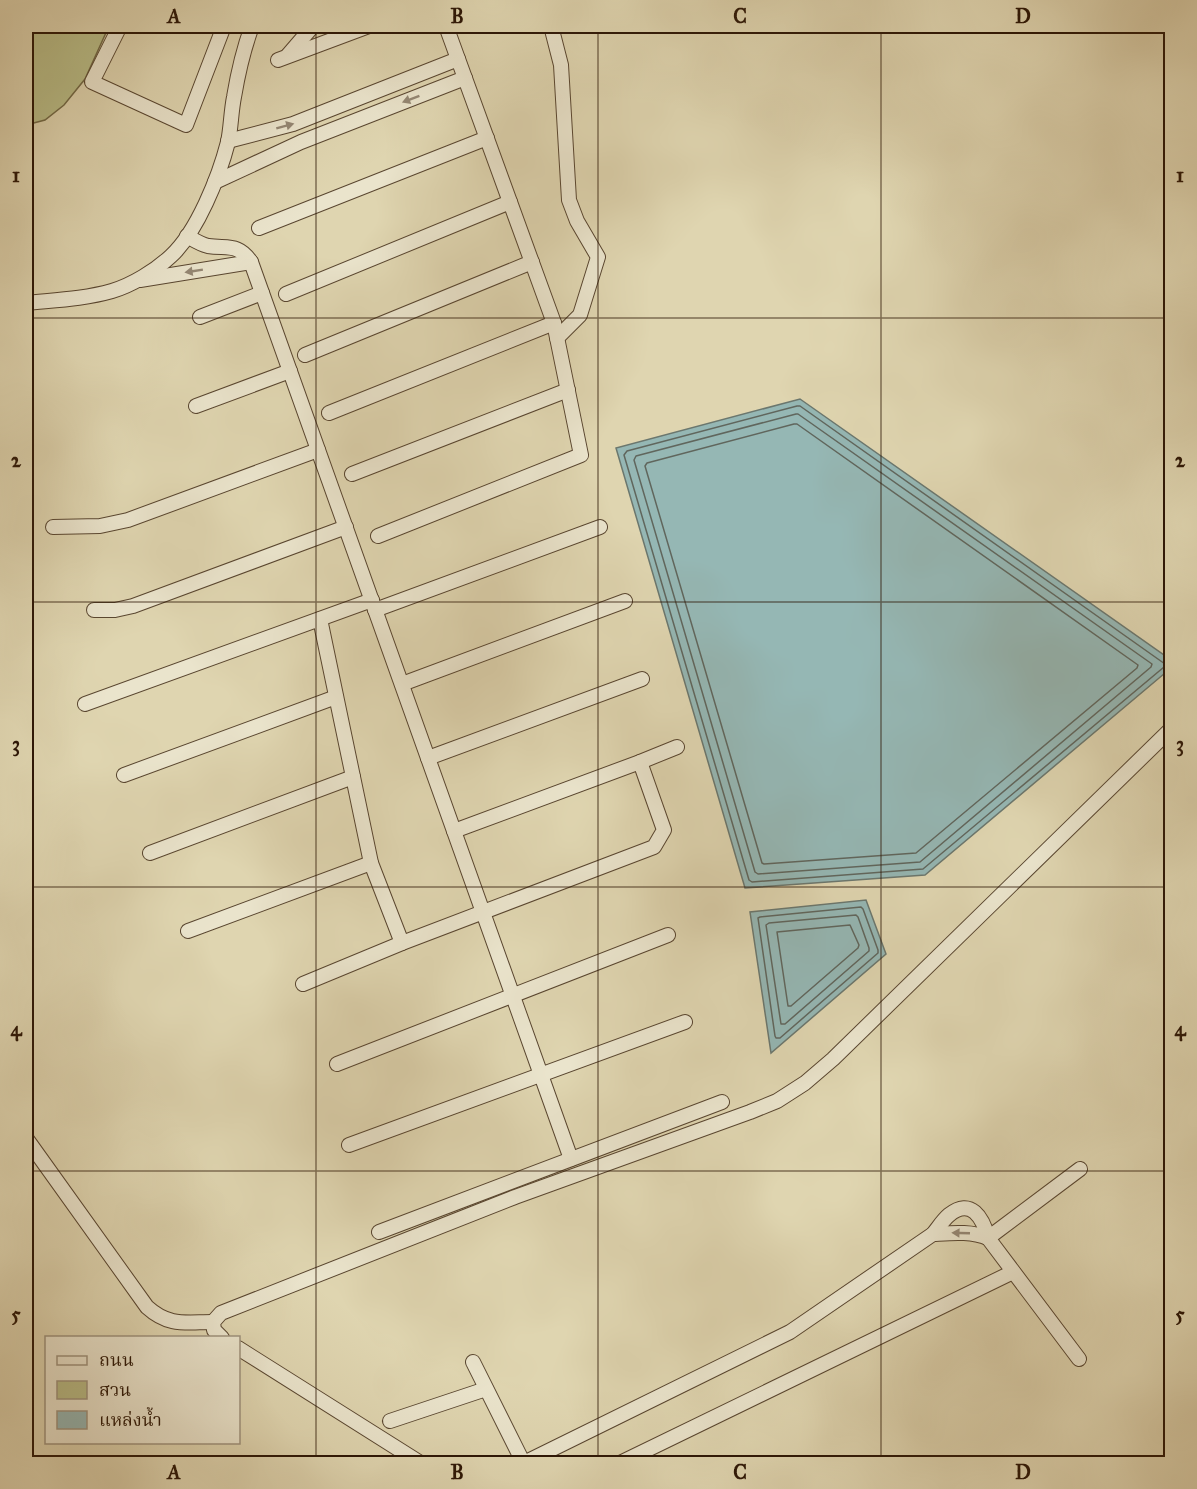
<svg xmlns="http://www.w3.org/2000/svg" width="1197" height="1489" font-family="'IM FELL Great Primer','Noto Serif Thai',serif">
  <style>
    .green { fill: #b8bc87; stroke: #726946; stroke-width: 1.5 }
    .water { fill: #95b7b4; stroke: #6b776e; stroke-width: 1.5 }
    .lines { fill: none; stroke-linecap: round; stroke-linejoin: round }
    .shore { stroke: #60665d; stroke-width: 1.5 }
    .street-casing { stroke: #594630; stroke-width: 16 }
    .street { stroke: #eae4cc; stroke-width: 14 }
    .oneway { fill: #948773 }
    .grid { fill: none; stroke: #2c1606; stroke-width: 1.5; stroke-opacity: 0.55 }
    .neatline { fill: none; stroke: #2c1606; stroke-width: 2 }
    .grid-label { font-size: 20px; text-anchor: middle; font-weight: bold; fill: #2c1606 }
  </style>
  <rect width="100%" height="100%" fill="#dfd5b0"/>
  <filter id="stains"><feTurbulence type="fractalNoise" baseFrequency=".00333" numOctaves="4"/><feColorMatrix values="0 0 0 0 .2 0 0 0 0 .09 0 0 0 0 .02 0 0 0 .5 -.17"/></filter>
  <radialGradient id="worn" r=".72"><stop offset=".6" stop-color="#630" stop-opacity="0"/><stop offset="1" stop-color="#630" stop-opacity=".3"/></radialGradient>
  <!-- green -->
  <polygon class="green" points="26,26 109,26 85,79 64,105 45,120 26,125"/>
  <!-- water -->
  <g class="water">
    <polygon points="800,399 1171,660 1171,668 925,875 745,888 616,448"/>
    <polygon points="866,900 886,954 771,1053 750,912"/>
  </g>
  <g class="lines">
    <!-- shore -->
    <g class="shore">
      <polygon points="797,406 800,406 1165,664 1164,667 923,869 752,882 749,880 624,455 627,451"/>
      <polygon points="796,414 798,414 1152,664 1151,667 920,862 758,874 755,872 634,460 636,456"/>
      <polygon points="794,424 797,424 1138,665 1137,668 916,853 764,864 762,863 645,466 647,463"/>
      <polygon points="861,907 863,909 878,950 878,953 780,1038 776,1038 775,1036 758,918 760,917"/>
      <polygon points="856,915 858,917 869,948 869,951 785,1024 781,1024 766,925 769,923"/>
      <polygon points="850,925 859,945 858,948 791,1006 788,1006 777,932"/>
    </g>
    <defs>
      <g id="street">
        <polyline points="120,26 92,82 186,125 224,26"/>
        <polyline points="551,26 561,65 569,200 577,221 598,257 580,315 557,338"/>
        <polyline points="288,55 313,26"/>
        <polyline points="278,60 369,26"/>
        <polyline points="228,141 293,124 458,59"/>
        <polyline points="215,182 301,142 465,78"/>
        <polyline points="259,228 487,138"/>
        <path d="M187 236C194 240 200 244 208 246 228 249 238 243 251 262L571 1159"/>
        <polyline points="140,280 251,262"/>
        <polyline points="286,294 510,202"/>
        <path d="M26 303C55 300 84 299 112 291 132 285 155 271 171 256 197 232 219 177 228 142 231 128 231 112 234 97 238 73 244 48 252 26"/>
        <polyline points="200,317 262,293"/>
        <polyline points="305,355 532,262"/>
        <polyline points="196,406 290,371"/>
        <polyline points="329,413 554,323"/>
        <polyline points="352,474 568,390"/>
        <polyline points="53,527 100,526 128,520 318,450"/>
        <polyline points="378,536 581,455 554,323 446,26"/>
        <polyline points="94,610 115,610 133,606 346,527"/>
        <polyline points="375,610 600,527"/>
        <polyline points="320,619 371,863 402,943"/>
        <polyline points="402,684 625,601"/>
        <polyline points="85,704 372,600"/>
        <polyline points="428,758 642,679"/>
        <polyline points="640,762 677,747"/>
        <polyline points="124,775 336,697"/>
        <polyline points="150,853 353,777"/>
        <polyline points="188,931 371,863"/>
        <polyline points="303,984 402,943 654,847 664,830 640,762 454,831"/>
        <polyline points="337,1064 668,935"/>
        <path d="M26 1138 147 1307C169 1327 186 1322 213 1322"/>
        <polyline points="349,1145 685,1022"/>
        <polyline points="379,1232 722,1102"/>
        <path d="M933 1234C952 1233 971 1231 988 1238"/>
        <polyline points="988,1238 1080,1169"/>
        <polyline points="222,1338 214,1330 213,1322 221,1313 515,1197 750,1112 777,1101 805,1083 833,1059 1172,728"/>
        <polyline points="238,1348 422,1464"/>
        <polyline points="473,1362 524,1464"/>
        <polyline points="390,1421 486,1389"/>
        <path d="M511 1464 524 1463 790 1332 933 1234C938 1228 943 1220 949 1215 971 1197 983 1218 988 1238L1079 1359"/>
        <polyline points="618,1464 1013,1272"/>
      </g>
    </defs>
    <!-- street casing -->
    <use href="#street" class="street-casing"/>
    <!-- street -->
    <use href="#street" class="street"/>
  </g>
  <!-- one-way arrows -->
  <defs><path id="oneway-solid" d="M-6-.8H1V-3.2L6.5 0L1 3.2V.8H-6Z" transform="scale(1.5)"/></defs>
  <g class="oneway">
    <use href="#oneway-solid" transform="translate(411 99) rotate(159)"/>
    <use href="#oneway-solid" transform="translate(285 126) rotate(-15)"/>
    <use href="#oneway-solid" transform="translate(194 271) rotate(171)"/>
    <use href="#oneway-solid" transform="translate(961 1233) rotate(-178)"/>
  </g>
  <!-- grid -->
  <path class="grid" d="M316 26V1464M598 26V1464M881 26V1464M26 318H1172M26 602H1172M26 887H1172M26 1171H1172"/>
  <!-- margin -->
  <rect width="1197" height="1489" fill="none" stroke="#dfd5b0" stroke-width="66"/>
  <!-- legend -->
  <rect x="45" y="1336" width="195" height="108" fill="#eae4cc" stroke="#9e927d" stroke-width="1.5"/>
  <rect x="57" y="1356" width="30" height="9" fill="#eae4cc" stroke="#9e927d" stroke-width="1.5"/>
  <text x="99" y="1366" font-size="18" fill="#2c1606">ถนน</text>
  <rect x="57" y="1381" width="30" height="18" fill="#b8bc87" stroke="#9e927d" stroke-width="1.5"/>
  <text x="99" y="1396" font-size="18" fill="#2c1606">สวน</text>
  <rect x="57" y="1411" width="30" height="18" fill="#95b7b4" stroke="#9e927d" stroke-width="1.5"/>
  <text x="99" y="1426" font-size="18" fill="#2c1606">แหล่งน้ำ</text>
  <rect x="33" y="33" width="1131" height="1423" class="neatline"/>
  <g class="grid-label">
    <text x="174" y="23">A</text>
    <text x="457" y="23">B</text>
    <text x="740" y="23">C</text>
    <text x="1023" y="23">D</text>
    <text x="16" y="182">1</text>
    <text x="1180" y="182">1</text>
    <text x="16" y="467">2</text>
    <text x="1180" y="467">2</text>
    <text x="16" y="751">3</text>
    <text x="1180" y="751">3</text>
    <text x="16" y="1036">4</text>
    <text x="1180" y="1036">4</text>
    <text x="16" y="1321">5</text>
    <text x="1180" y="1321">5</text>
    <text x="174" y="1479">A</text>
    <text x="457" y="1479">B</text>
    <text x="740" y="1479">C</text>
    <text x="1023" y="1479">D</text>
  </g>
  <rect width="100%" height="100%" filter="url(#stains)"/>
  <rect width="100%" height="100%" fill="url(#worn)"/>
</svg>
